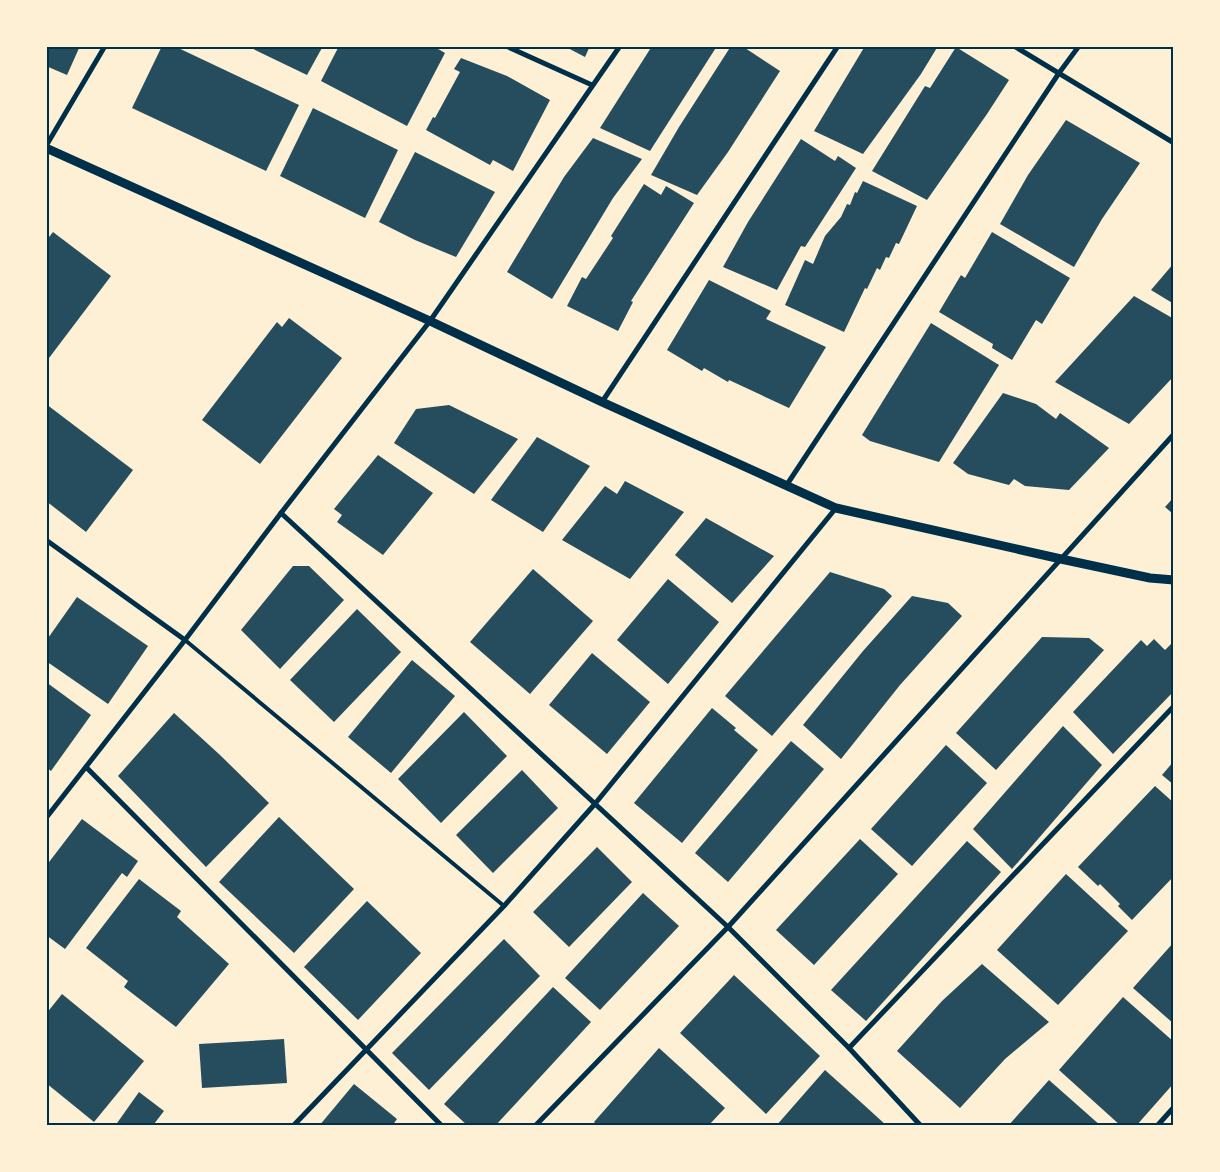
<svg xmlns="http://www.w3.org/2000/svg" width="1220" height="1172" font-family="'DM Sans',sans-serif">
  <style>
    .building { fill: #264d5e }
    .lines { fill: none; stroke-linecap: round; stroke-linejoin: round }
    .service { stroke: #003049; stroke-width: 4 }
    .minor { stroke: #003049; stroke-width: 5 }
    .tertiary { stroke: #003049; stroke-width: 9 }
    .neatline { fill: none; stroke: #003049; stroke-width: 2 }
  </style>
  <rect width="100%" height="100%" fill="#fdf0d5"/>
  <!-- building -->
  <g class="building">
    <polygon points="46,46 80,46 67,75 46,66"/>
    <polygon points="162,46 174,46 299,105 266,171 132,108"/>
    <polygon points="247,46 323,46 307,75"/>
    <polygon points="339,46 433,46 445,53 407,126 321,81"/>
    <polygon points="564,46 590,46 585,57"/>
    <polygon points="652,46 717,46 650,151 600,128"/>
    <polygon points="731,46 742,46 780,71 728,152 697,195 651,175 679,127"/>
    <polygon points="865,46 938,46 921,74 863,154 814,131"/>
    <polygon points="956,47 1009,80 987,114 927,200 872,171 925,86 930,88"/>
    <polygon points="461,58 507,76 550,100 513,171 493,160 490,165 426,130 433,117 435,118 460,72 454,69"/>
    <polygon points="313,108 398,150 365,218 280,176"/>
    <polygon points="1066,120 1140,163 1102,219 1074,267 1000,224 1028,175"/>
    <polygon points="593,138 642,159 613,198 552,299 507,272 564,177"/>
    <polygon points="801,139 835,161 838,156 856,168 805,247 801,246 777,290 723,267 748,222"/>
    <polygon points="415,152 495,192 456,257 415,240 379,222"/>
    <polygon points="863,181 917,206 899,244 896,243 889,258 886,257 880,270 877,268 867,289 865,288 844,332 785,305 805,260 813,264 825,236 841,217 847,204 850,205 855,192 857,193"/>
    <polygon points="644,184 661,195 666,186 694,203 631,301 633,302 618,331 567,306 582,277 586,279 613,238 611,236"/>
    <polygon points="53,232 111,276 46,362 46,241"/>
    <polygon points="992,232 1070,278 1042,324 1036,320 1012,360 992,348 993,344 939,312 961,275 965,278"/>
    <polygon points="1174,263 1174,304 1151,290"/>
    <polygon points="709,280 771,311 766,319 826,347 789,408 729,380 728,382 704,368 702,371 667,350"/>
    <polygon points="1134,296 1174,319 1174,376 1129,424 1055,382"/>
    <polygon points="289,318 342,358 260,464 202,420 277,322 282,327"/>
    <polygon points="931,323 999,365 939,462 870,441 862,435"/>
    <polygon points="1003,393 1036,404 1056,419 1060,413 1109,448 1069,490 1025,486 1014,479 1009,485 968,474 953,463"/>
    <polygon points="46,404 133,470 86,532 46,501"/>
    <polygon points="449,405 518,439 474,494 394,443 416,409"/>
    <polygon points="537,437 590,466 543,532 491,500"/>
    <polygon points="378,455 433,493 383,555 337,522 342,515 334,509"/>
    <polygon points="625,481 684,512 630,579 562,540 605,486 617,494"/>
    <polygon points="1174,497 1174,513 1172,513 1165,507"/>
    <polygon points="706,518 774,556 732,603 675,555"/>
    <polygon points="293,566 309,566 344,600 280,669 241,630"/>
    <polygon points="533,569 593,621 530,694 470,642"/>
    <polygon points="830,572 884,589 892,596 772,736 725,696"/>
    <polygon points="668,579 719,622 668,684 617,640"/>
    <polygon points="912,596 948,603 962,616 900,685 841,759 803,725 863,651"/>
    <polygon points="77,597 148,646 108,704 46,661 46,641"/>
    <polygon points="357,609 401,652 334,722 290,680"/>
    <polygon points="1042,637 1089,638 1104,650 996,770 956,733"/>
    <polygon points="1154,639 1165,650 1171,644 1174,646 1174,691 1113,754 1073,712 1141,640 1147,646"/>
    <polygon points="592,653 650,702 607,754 549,705"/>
    <polygon points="412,660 455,696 391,773 348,737"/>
    <polygon points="46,682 91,715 51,771 46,767"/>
    <polygon points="712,708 736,728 734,730 758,750 682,843 634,803"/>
    <polygon points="464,712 507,756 441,823 398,779"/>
    <polygon points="174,713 220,755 269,803 206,867 118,776"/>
    <polygon points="1063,726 1102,765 1012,869 973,829"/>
    <polygon points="791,741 824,769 728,882 695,853"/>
    <polygon points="946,745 987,783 912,866 871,829"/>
    <polygon points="1174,761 1174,785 1162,775"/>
    <polygon points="522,770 558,808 493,873 456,835"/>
    <polygon points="1155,786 1174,803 1174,876 1132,920 1118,906 1120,904 1100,884 1098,886 1078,867"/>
    <polygon points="279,817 354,889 294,953 219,882"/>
    <polygon points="82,819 138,861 127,877 122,873 65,949 46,935 46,866"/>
    <polygon points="860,839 898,874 814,965 776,930"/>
    <polygon points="967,841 1001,872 866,1021 831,990"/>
    <polygon points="597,847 632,882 569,947 533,912"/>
    <polygon points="1066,874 1128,931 1058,1005 997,950"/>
    <polygon points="139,879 181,911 177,917 229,964 176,1027 124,987 128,981 86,948"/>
    <polygon points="643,893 679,926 600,1010 565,978"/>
    <polygon points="367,901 421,953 358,1020 304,967"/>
    <polygon points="504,939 540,976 429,1090 392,1053"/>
    <polygon points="1174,942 1174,1024 1133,988"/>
    <polygon points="982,964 1049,1022 1005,1059 960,1108 897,1051 942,1001"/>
    <polygon points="734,975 820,1056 766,1114 680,1033"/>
    <polygon points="553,987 591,1022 495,1126 468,1126 444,1104"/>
    <polygon points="62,994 144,1061 94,1122 46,1083 46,1014"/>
    <polygon points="1123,997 1174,1042 1174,1083 1136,1126 1121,1126 1059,1070"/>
    <polygon points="284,1039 287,1083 202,1088 199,1044"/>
    <polygon points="659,1048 725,1108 708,1126 598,1126 594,1122"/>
    <polygon points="825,1070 864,1105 887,1126 776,1126"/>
    <polygon points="1049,1080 1101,1126 1008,1126"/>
    <polygon points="354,1084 397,1119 392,1126 319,1126"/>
    <polygon points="139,1092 164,1111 154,1124 156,1126 115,1126"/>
  </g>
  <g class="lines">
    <!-- service -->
    <polyline class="service" points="185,640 504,906"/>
    <!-- minor -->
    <g class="minor">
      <polyline points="506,46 592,85"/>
      <polyline points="1014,46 1174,143"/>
      <polyline points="46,146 105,46"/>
      <polyline points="602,402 838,46"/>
      <polyline points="786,486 1059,73 1079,46"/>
      <polyline points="281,513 728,927 849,1048 921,1126"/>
      <polyline points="46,540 185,640"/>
      <polyline points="86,767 442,1126"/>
      <polyline points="46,818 185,640 281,513 430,321 620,46"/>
      <polyline points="849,1048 1174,706"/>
      <polyline points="293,1126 504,906 594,805 836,508"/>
      <polyline points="535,1126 728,927 1174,434"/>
      <polyline points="1157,1126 1174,1107"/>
    </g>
    <!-- tertiary -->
    <polyline class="tertiary" points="46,148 430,321 602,402 836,508 1061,559 1150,578 1174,580"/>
  </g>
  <!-- border -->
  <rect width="1220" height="1172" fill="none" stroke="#fdf0d5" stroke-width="95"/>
  <rect x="48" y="48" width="1124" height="1076" class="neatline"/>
</svg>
